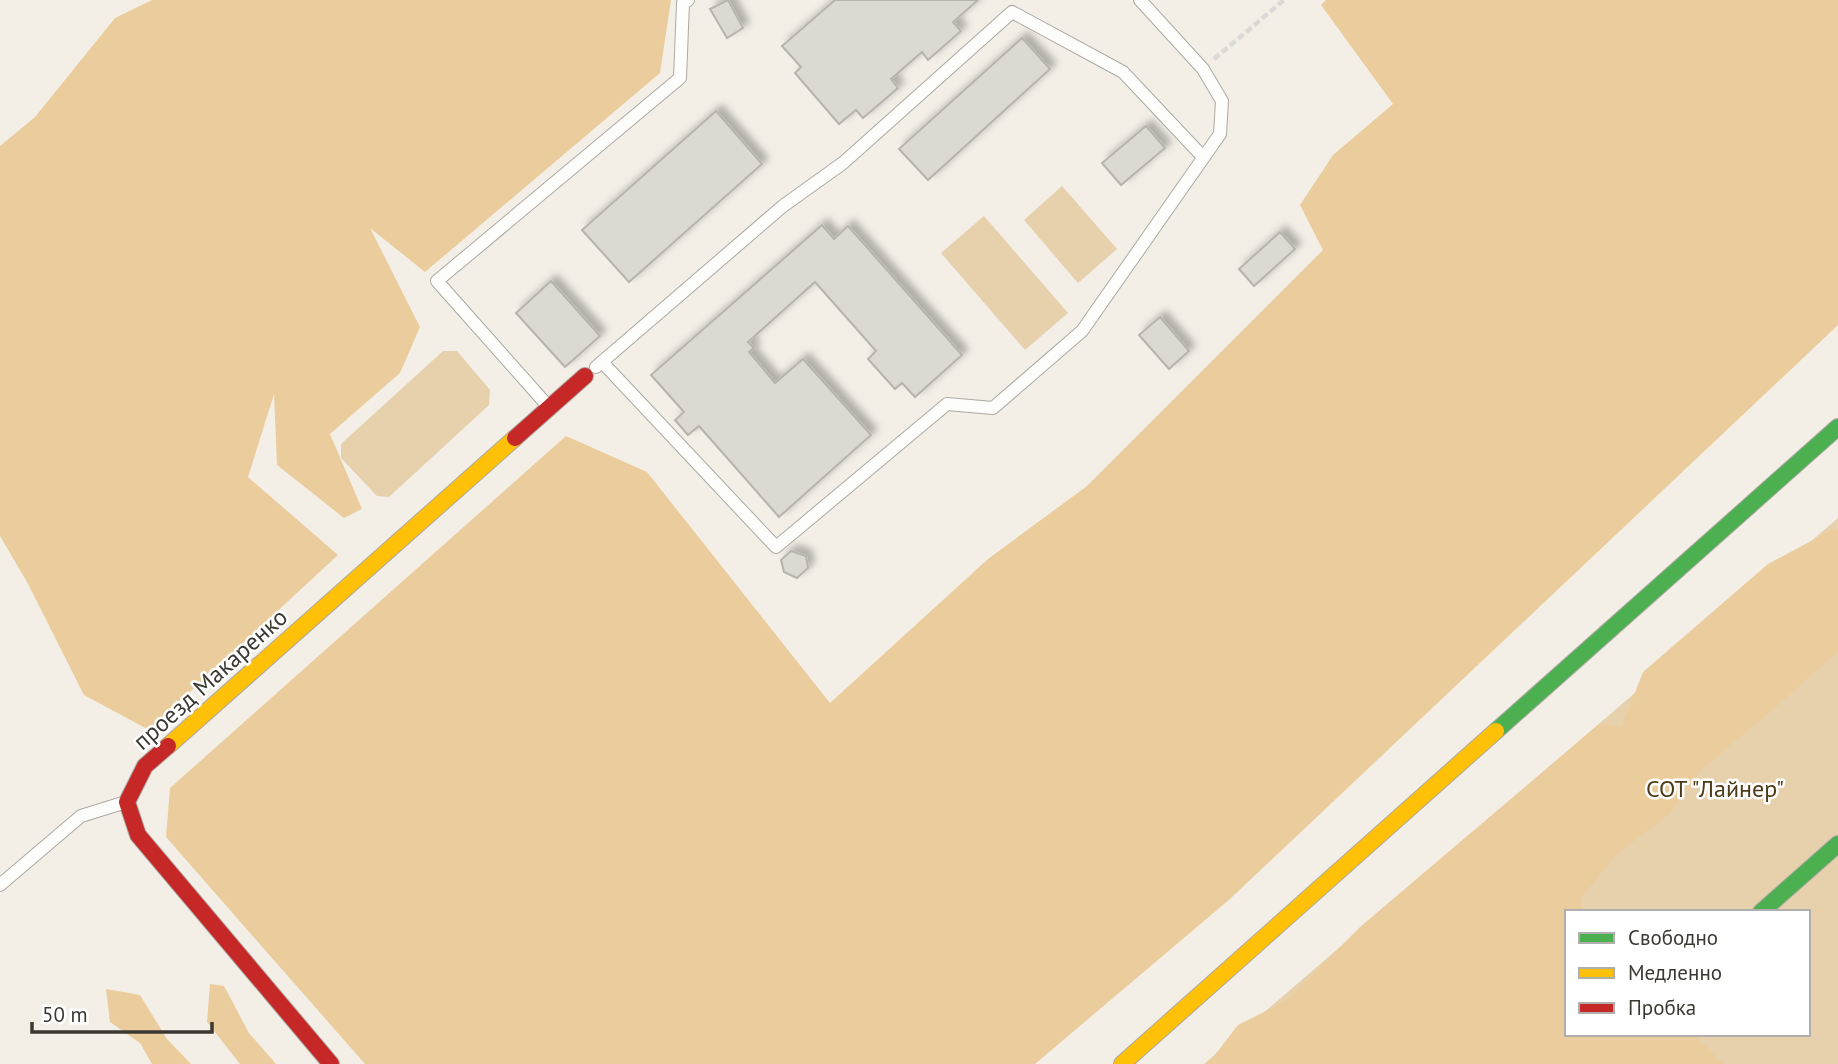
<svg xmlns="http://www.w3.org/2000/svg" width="1838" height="1064" font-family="'PT Sans',sans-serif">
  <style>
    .green { fill: #e7d0ac; fill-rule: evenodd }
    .forest { fill: #ebcd9d }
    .building { fill: #dcd8d2; stroke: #b7b4ad; stroke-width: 2; filter: url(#shadow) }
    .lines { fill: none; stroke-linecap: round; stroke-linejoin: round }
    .lane-casing { stroke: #ada9a3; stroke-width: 14 }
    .fast-casing { stroke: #ada9a3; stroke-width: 18 }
    .slow-casing { stroke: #ada9a3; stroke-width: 18 }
    .jam-casing { stroke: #ada9a3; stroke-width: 18 }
    .path { stroke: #dad9d6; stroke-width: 4.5; stroke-dasharray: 7 3.5; stroke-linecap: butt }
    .lane { stroke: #fdfdfb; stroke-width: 12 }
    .fast { stroke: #4caf50; stroke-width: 16 }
    .slow { stroke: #ffc107; stroke-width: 16 }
    .jam { stroke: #c62828; stroke-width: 16 }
    .labels { text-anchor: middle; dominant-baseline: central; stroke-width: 5; stroke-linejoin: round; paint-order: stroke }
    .street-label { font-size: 24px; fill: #3b3832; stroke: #fff }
    .park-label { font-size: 24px; fill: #4f3a17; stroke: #fff }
  </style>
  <defs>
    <filter id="shadow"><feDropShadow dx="6" dy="-6" stdDeviation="3.5" flood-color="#0004"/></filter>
  </defs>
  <rect width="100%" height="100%" fill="#f3efe7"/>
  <!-- green -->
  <g class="green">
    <polygon points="1062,186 1117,249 1078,283 1024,220"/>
    <polygon points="984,216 1068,313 1025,350 941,253"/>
    <polygon points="443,351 457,351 490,390 489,405 389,497 377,496 341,458 341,444"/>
    <path d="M1838 518V1064H1204ZM1567 912H1808V1034H1567Z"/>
  </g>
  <!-- forest -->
  <g class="forest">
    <polygon points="152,0 671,0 660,73 425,272 370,228 420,327 400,373 330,434 362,509 344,518 277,465 274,394 248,477 338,555 149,730 84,695 27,582 0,536 0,146 35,117 115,18"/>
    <polygon points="1326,0 1838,0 1838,325 1230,899 1035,1064 365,1064 166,837 170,788 566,436 647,472 830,703 988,559 1087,486 1323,250 1300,205 1333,155 1393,104 1321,5"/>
    <polygon points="1835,528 1838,530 1838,651 1776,707 1700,771 1669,814 1615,856 1581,898 1581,912 1567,912 1567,1034 1694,1034 1724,1064 1206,1064 1211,1060 1238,1025 1286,1001 1360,927 1599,724 1622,726 1643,672 1768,564"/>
    <polygon points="210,984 224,986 249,1033 276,1064 240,1064 207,1022"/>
    <polygon points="106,989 140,995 167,1039 191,1064 152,1064 140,1043 110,1022"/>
  </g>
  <!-- building -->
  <g class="building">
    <polygon points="728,0 743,28 727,38 710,9"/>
    <polygon points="835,0 978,0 953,22 961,31 928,60 922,52 891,79 898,88 863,118 856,110 839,124 795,73 801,67 782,46"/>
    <polygon points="1022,38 1050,69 928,180 899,149"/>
    <polygon points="716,111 762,164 629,282 582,230"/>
    <polygon points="1146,126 1165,148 1121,185 1102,163"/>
    <polygon points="822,225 834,239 848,226 962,355 915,397 902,383 895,389 868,359 876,351 815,282 748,342 754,348 749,352 775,383 803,359 871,435 779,517 699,426 688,435 675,420 684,412 651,375"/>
    <polygon points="1280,232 1295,249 1254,286 1239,269"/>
    <polygon points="551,281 600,336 565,367 516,313"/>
    <polygon points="1160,317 1189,351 1169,369 1139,335"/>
    <polygon points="791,551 806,556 808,568 797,578 784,572 781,560"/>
  </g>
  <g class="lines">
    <defs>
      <g id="lane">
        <polyline points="602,362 776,547 947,404 993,408 1082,331 1220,134 1222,101 1203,69 1140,0"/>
        <polyline points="596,367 783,206 843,163 1012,12 1123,72 1203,157"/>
        <polyline points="547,405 437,281 680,78 683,3 688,0"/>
        <polyline points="0,885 81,816 126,802"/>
      </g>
      <g id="fast">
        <polyline points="1496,731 1838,427"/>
        <polyline points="1761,912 1838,844"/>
      </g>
      <g id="slow">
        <polyline points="168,746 515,438"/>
        <polyline points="1122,1064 1496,731"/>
      </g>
      <g id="jam">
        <polyline points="515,438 585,376"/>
        <polyline points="168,746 145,766 127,802 138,835 331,1064"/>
      </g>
    </defs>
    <!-- lane casing -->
    <use href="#lane" class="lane-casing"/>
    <!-- fast casing -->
    <use href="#fast" class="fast-casing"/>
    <!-- slow casing -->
    <use href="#slow" class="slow-casing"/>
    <!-- jam casing -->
    <use href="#jam" class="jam-casing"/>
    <!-- path -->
    <polyline class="path" points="1214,59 1284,0"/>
    <!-- lane -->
    <use href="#lane" class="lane"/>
    <!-- fast -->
    <use href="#fast" class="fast"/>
    <!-- slow -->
    <use href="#slow" class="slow"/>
    <!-- jam -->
    <use href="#jam" class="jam"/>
  </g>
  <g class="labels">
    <!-- street labels -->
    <g class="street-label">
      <text transform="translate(210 679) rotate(-42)">проезд Макаренко</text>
    </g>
    <!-- park labels -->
    <g class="park-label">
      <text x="1715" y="788">СОТ "Лайнер"</text>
    </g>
  </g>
  <!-- legend -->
  <rect x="1565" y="910" width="245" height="126" fill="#ffffff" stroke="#b1afad" stroke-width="2"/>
  <rect x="1579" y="933" width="35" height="10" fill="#4caf50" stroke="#b1afad" stroke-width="2"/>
  <text x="1628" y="945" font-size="21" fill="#3b3832">Свободно</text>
  <rect x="1579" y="968" width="35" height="10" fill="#ffc107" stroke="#b1afad" stroke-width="2"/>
  <text x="1628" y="980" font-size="21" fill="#3b3832">Медленно</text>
  <rect x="1579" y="1003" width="35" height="10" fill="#c62828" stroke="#b1afad" stroke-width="2"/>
  <text x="1628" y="1015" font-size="21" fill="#3b3832">Пробка</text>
  <!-- scale -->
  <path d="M32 1022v10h180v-10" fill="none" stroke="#3b3832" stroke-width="3.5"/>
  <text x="42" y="1022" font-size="21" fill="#3b3832" stroke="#ffffff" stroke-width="5" paint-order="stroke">50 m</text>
</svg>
